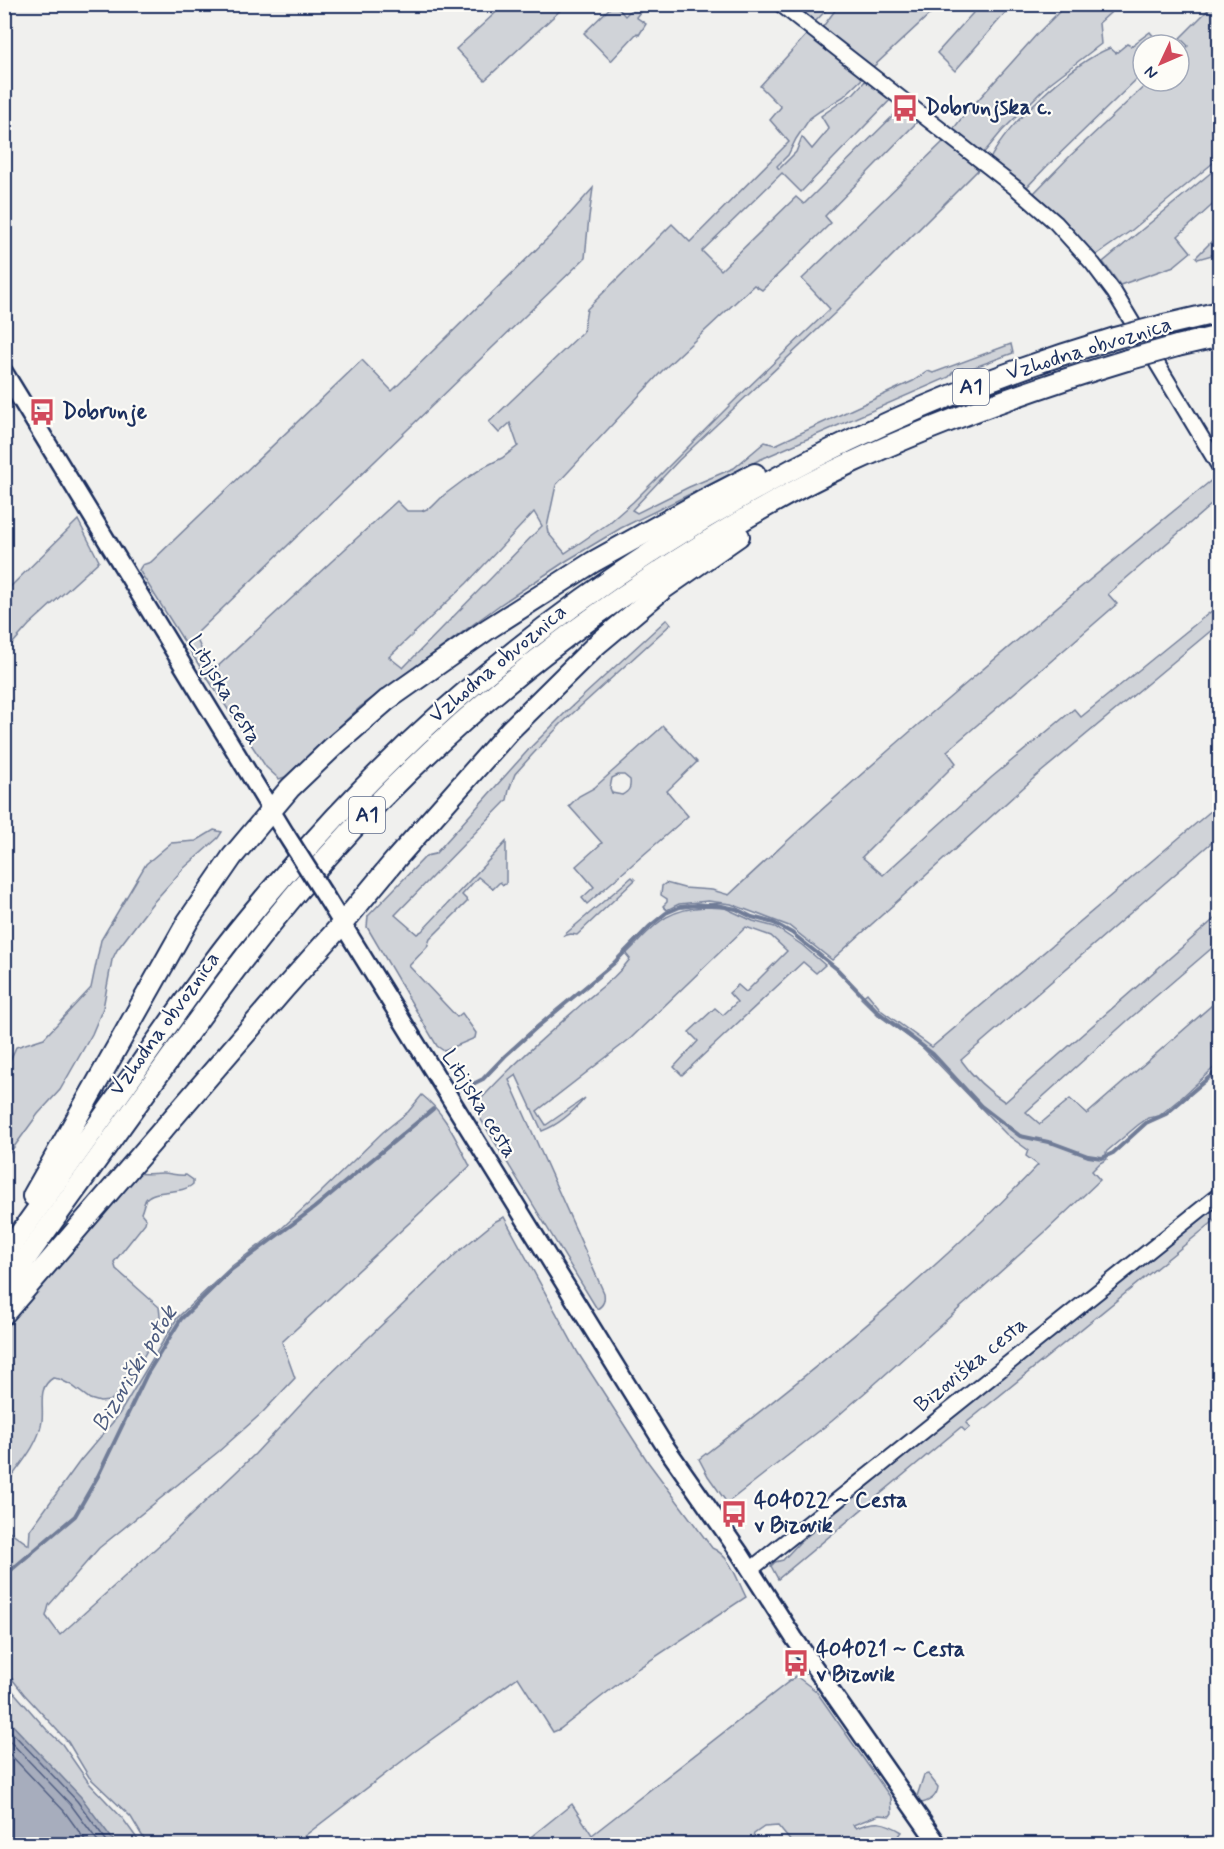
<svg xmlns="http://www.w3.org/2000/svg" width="1224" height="1849" font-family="Mynerve,sans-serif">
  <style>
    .green { fill: #d0d3d8; stroke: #76819b; stroke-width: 1.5; fill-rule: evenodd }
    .water { fill: #a7adbd; stroke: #6f7b97; stroke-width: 1.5 }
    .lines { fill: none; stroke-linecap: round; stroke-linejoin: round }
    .shore { stroke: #536184; stroke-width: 1.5 }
    .stream { stroke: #6f7b97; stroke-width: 4 }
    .minor-casing { stroke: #1b2f5e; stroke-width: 18 }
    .major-casing { stroke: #1b2f5e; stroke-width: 21 }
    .highway-casing { stroke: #1b2f5e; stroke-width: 24 }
    .minor { stroke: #fdfcf7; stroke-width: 14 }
    .major { stroke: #fdfcf7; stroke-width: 16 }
    .highway { stroke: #fdfcf7; stroke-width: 20 }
    .major-bridge-casing { stroke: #1b2f5e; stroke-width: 21; stroke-linecap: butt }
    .highway-bridge-casing { stroke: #1b2f5e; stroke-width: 24; stroke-linecap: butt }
    .major-bridge { stroke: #fdfcf7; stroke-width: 16 }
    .highway-bridge { stroke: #fdfcf7; stroke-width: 20 }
    .labels { text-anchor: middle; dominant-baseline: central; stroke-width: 4.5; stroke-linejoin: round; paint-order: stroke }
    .shield { fill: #fdfcf7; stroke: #5f6c8c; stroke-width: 1.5 }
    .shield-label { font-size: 21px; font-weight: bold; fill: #1b2f5e }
    .poi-label { font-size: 22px; font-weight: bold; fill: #1b2f5e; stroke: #fdfcf7; text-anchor: start }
    .street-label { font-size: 22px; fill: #1b2f5e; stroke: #fdfcf7 }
    .water-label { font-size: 24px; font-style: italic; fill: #4c5b7f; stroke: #fdfcf7 }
  </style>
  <rect width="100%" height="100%" fill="#f0f0ee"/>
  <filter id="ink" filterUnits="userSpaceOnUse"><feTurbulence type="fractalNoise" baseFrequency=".0167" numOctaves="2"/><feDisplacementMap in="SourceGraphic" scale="12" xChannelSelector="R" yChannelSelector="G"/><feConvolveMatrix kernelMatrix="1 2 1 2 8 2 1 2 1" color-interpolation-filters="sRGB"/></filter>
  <g filter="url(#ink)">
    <!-- green -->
    <g class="green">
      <polygon points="981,4 1005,5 1002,8 1006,12 955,71 937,53"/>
      <polygon points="1214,4 1220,5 1219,158 1132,230 1096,255 1055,212 1034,193 1071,155 1150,81 1179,81 1179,54 1188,46 1180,38"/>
      <polygon points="504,5 566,5 485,80 456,49"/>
      <polygon points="613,5 621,5 618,8 625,16 636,5 646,5 636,17 646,24 639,35 637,33 611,61 584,33"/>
      <polygon points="809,5 831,5 813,24 806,17 806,8"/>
      <polygon points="839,5 925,5 933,11 874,66 869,68 822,28"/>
      <polygon points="1066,5 1119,5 1099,23 1101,44 1050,83 1002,131 982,155 951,132 961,119 1038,33"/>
      <path d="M1150 32 1161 45H1143V73L1047 166 1026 188 1014 182 989 161C1007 124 1072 63 1110 48L1116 53 1127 44 1131 46Z"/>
      <path d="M808 33 864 77 843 97 820 111 810 118 796 139 788 155 777 166 779 169 796 152 802 137 812 149 829 129 821 116 854 93 867 79 892 98 801 192 782 173 702 251 721 270 796 197 804 204 902 107 919 120 825 216 831 223 762 290 754 285 662 371 556 485 547 527 548 533 565 553 609 523 633 502 737 398 830 309 802 279 944 141 980 168 835 313 679 460 632 510 637 513 689 487 734 468 765 442 775 445 913 381 928 371 933 373 1011 344 1013 353 967 370 963 368 953 372 949 377 759 460 621 528 566 561 501 604 360 707 302 762 285 777 279 779 266 767 202 670 139 570 142 565 151 562 362 360 392 391 551 235 593 188 589 217 585 258 195 635 208 664 216 668 397 501 407 511H422L432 507 444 495 464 480 484 467 502 458 518 446 510 423 499 433 489 422 583 332 587 309 672 224 690 242 789 142 770 120 781 107 760 86ZM534 512 542 526 403 668 389 657 467 583Z"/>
      <polygon points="1219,166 1219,199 1178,236 1191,252 1174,266 1120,285 1103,262"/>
      <polygon points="1219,234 1219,253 1198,259 1196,257"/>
      <path d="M1213 479 1219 490V498L1108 594 1117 604 947 751 956 763 862 857 883 875 992 777 1074 709 1081 717 1219 605V624L1034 778 832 960 789 926 731 904 708 901 679 904 667 910 663 906 667 902V899L661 895 662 886 666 883 684 888 712 890 729 895C884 749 1048 613 1213 479Z"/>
      <polygon points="78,520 99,561 29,625 5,652 5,592"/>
      <polygon points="667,619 671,624 561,724 532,755 515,774 509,790 507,800 395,915 417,934 422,931 506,842 506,884 503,885 500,882 493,889 478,877 462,895 468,901 430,939 427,947 409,966 457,1017 462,1013 476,1033 475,1038 444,1051 437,1046 367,927 368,916 426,856 435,854 531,747 570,708"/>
      <path d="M663 726 697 762 667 791 688 816 587 904 582 898 594 887 576 866 602 843 569 806 579 796 594 788ZM618 775H624L630 780C631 788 629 791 622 795L612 793 610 788 612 778Z"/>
      <path d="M1219 804V836L961 1060C973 1077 988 1091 1005 1102L1219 915V942L1127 1021 1026 1112 1040 1124 1070 1099 1087 1114 1219 999V1063L1181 1098 1159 1116 1148 1118 1138 1125 1106 1152 1107 1159 1100 1163 1092 1171 1100 1180 1045 1232 869 1389 832 1421 727 1503 708 1476 699 1459C817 1368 935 1273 1038 1165L1026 1156 1028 1150 1006 1134 921 1046 878 1015 861 998 867 993 882 1011 932 1047Z"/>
      <path d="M214 830 222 832 218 838 183 869 151 905 117 950 112 960 103 1008 92 1034 60 1090 38 1114 6 1158C8 1171 5 1186 5 1200V1072L16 1047 44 1038 91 988 101 940 146 864 171 843 196 841Z"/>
      <polygon points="632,877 635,880 577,935 571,934 563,936"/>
      <path d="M706 907 725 908 753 921 775 927 802 945 825 965 816 973 803 962 682 1075 674 1067 698 1041 689 1032 715 1008 723 1015 737 1002 729 993 738 985 746 992 787 951 771 936 746 927 631 1038 537 1111 546 1125 585 1098C574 1111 558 1125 542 1131L516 1075 509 1080 604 1293C605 1300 604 1305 597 1309L472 1105 482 1098C513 1064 548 1034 583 1003 599 989 617 977 630 959L626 954C654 927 663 909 706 907Z"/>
      <path d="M422 1095C446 1114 456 1140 470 1166L282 1342 295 1378 263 1412 218 1452 99 1548 49 1605 46 1616 60 1635 166 1539 255 1454 321 1383 458 1252 496 1221 504 1217 578 1353 648 1462 712 1548C731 1556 737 1580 746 1597L637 1669 560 1729 553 1732 518 1677 414 1752 294 1844H147L131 1817 89 1777 68 1742 24 1694 5 1670V1528L29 1545 30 1530 80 1461 118 1416 177 1318 232 1266 282 1228 319 1194 383 1132 408 1112Z"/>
      <path d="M136 1173C144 1175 153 1173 162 1173 171 1173 177 1176 186 1175L193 1180V1184C182 1195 155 1188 146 1199 144 1202 143 1209 141 1213L146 1219 145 1223 114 1262 116 1269 159 1307 161 1324 150 1345 127 1386 110 1401 100 1402 90 1399 71 1385 59 1379 53 1378C37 1388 44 1404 42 1421 39 1445 18 1467 5 1486V1329L62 1259Z"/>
      <polygon points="1219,1202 1219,1217 966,1423 970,1427 965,1431 961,1427 778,1579 771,1566 775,1562 783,1560 799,1543 921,1442"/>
      <path d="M796 1676 816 1691 891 1798 892 1813 890 1816 879 1815 853 1825 856 1828C875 1820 884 1821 902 1832L892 1844H793L778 1826 764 1827 754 1834 751 1844H522L572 1804 592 1835Z"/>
      <polygon points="4,1681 47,1730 62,1744 89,1783 123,1819 141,1844 106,1844 5,1724"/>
      <path d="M928 1774 938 1787C937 1796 930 1801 922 1803L917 1796 924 1775Z"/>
    </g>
    <!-- water -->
    <polygon class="water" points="4,1716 81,1797 116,1844 5,1844"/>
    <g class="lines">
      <!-- shore -->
      <g class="shore">
        <polyline points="4,1724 77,1801 109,1844"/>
        <polyline points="4,1735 71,1805 100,1844"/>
        <polyline points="4,1748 64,1811 88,1844"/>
      </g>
      <!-- stream -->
      <g class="stream">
        <polyline points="463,1089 483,1079 505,1056 536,1028 613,964 650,926 666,913 680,907 697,905 717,905 736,909 752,917 774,923 792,933 837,969 878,1012 933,1054 981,1106 1020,1136 1053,1143 1088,1156 1102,1158 1113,1153 1146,1123 1166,1114 1220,1068"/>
        <polyline points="4,1576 75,1516 98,1476 147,1374 181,1319 231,1270 314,1208 433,1109"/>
      </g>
      <defs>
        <g id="minor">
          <polyline points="780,4 1017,189 1056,223 1093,264 1114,292 1220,468"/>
          <polyline points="750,1570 1220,1194"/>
        </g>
        <g id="major">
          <polyline points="4,372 285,833"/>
          <polyline points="327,899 663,1443 739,1552 794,1638 938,1844"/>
        </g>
        <g id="highway">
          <polyline points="1164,325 1220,312"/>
          <polyline points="1177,346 1220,336"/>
          <polyline points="33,1196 188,921 232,857 290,788 334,746 387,700 488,629 593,562 701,502 755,474"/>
          <path d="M4 1256C47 1196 90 1135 133 1075 160 1036 187 997 215 960 237 930 261 902 285 874 502 618 794 434 1115 338"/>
          <path d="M4 1289C54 1220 104 1151 153 1082 209 1004 264 928 328 856 436 735 563 630 701 545 748 516 796 488 846 465 936 423 1031 389 1127 360"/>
          <polyline points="4,1314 284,989 342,924 396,859 510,730 595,646 663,589 739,536"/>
        </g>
      </defs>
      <!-- minor casing -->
      <use href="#minor" class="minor-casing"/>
      <!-- major casing -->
      <use href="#major" class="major-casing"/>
      <!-- highway casing -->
      <use href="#highway" class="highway-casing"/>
      <!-- minor -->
      <use href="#minor" class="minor"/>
      <!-- major -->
      <use href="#major" class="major"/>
      <!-- highway -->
      <use href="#highway" class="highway"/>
      <defs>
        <polyline id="major-bridge" points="285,833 327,899"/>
        <g id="highway-bridge">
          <polyline points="1115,338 1164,325"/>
          <polyline points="1127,360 1177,346"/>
        </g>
      </defs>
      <!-- major-bridge casing -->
      <use href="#major-bridge" class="major-bridge-casing"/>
      <!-- highway-bridge casing -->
      <use href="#highway-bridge" class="highway-bridge-casing"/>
      <!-- major-bridge -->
      <use href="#major-bridge" class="major-bridge"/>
      <!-- highway-bridge -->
      <use href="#highway-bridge" class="highway-bridge"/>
    </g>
  </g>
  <!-- icons -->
  <defs>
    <symbol id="bus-bare" viewBox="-9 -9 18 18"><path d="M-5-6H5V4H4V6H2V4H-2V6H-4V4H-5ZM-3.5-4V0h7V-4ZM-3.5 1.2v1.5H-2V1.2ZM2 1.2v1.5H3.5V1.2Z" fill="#d1495b" stroke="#fdfcf7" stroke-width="2.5" paint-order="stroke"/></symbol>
  </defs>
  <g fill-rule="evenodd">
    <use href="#bus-bare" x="886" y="89" width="38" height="38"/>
    <use href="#bus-bare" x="23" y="393" width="38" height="38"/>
    <use href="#bus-bare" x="715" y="1495" width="38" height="38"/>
    <use href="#bus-bare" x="777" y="1644" width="38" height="38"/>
  </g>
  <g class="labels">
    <!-- shield labels -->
    <g class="shield">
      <rect x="953" y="369" width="36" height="36" rx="4.5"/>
      <rect x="349" y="797" width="36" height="36" rx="4.5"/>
    </g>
    <g class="shield-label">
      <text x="971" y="387">A1</text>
      <text x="367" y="815">A1</text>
    </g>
    <!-- poi labels -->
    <g class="poi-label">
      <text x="925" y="108">Dobrunjska c.</text>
      <text x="62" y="412">Dobrunje</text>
      <text x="754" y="1501">404022 ~ Cesta<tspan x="754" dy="25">v Bizovik</tspan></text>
      <text x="816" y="1650">404021 ~ Cesta<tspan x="816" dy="25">v Bizovik</tspan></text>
    </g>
    <!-- street labels -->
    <g class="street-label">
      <text transform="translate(1089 349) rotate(-17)">Vzhodna obvoznica</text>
      <text transform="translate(498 664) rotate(-40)">Vzhodna obvoznica</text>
      <text transform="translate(224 690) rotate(59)">Litijska cesta</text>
      <text transform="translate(165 1024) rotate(-54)">Vzhodna obvoznica</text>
      <text transform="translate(479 1104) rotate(58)">Litijska cesta</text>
      <text transform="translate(971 1365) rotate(-39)">Bizoviška cesta</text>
    </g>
    <!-- water labels -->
    <g class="water-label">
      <text transform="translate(135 1369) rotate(-59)">Bizoviški potok</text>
    </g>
  </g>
  <!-- margin -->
  <rect width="1224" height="1849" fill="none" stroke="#fdfcf7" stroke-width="24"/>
  <rect x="12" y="12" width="1200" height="1825" fill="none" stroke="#1b2f5e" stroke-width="2" filter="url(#ink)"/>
  <!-- north arrow -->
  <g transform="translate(1161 63) rotate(226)"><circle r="28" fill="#fdfcf7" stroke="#a3aaba" stroke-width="1.5"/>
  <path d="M0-4.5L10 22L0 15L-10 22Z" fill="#d1495b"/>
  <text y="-9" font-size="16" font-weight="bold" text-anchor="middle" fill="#1b2f5e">N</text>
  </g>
</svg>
